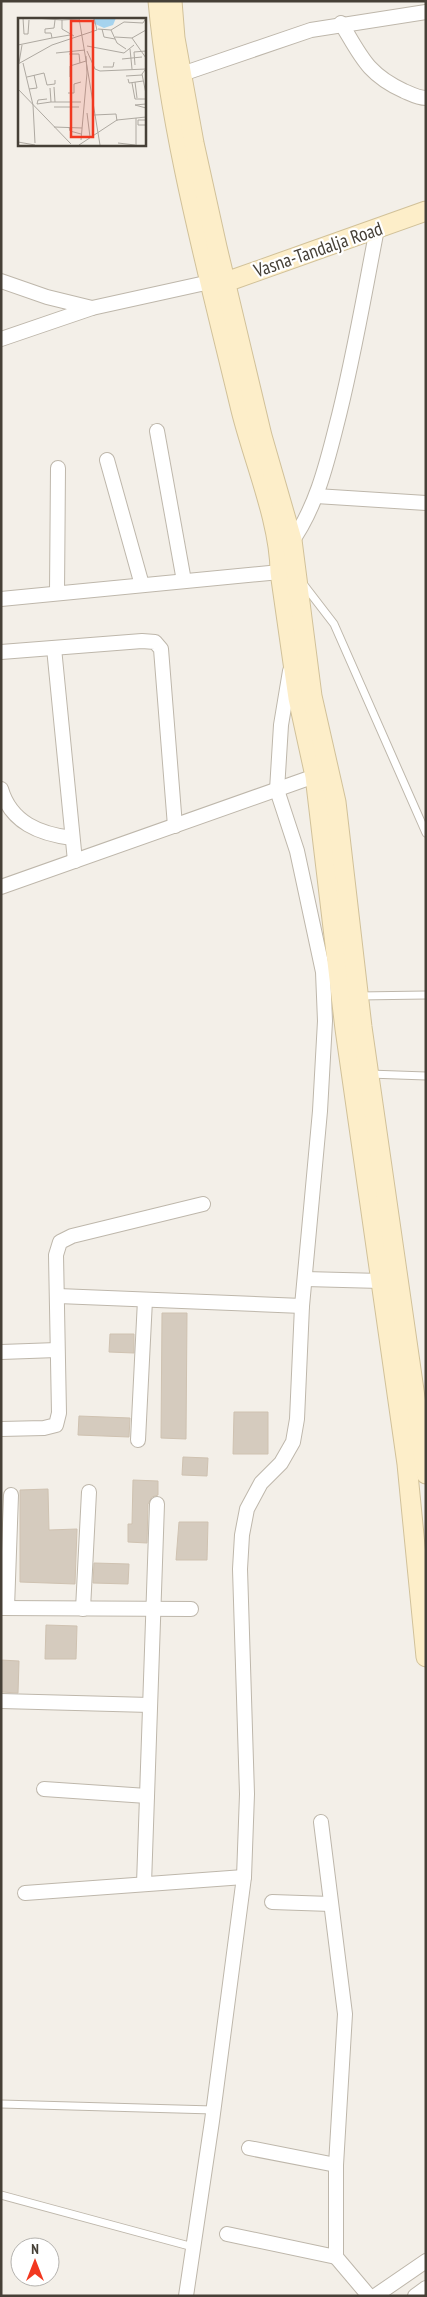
<svg xmlns="http://www.w3.org/2000/svg" width="427" height="2297" font-family="'PT Sans Narrow',sans-serif">
  <style>
    .building { fill: #d5cbbe; stroke: #cfc2b1 }
    .lines { fill: none; stroke-linecap: round; stroke-linejoin: round }
    .lane-casing { stroke: #beb7ab; stroke-width: 9 }
    .street-casing { stroke: #beb7ab; stroke-width: 16 }
    .secondary-casing { stroke: #d1c199; stroke-width: 21 }
    .lane { stroke: #fff; stroke-width: 7 }
    .street { stroke: #fff; stroke-width: 14 }
    .secondary { stroke: #fdeec9; stroke-width: 19 }
    .labels { text-anchor: middle; dominant-baseline: central; stroke-width: 4.5; stroke-linejoin: round; paint-order: stroke }
    .street-label { font-size: 19px; fill: #464037; stroke: #fff }
    .inset-road { fill: none; stroke: #aea9a1; stroke-width: 1 }
    .view { fill: #f23820; fill-opacity: 0.15; stroke: #f23820; stroke-width: 2.5 }
    .inset-edge { fill: none; stroke: #464037; stroke-width: 2.5 }
  </style>
  <rect width="100%" height="100%" fill="#f3efe8"/>
  <!-- building -->
  <g class="building">
    <polygon points="162,1313 187,1313 186,1439 161,1438"/>
    <polygon points="110,1334 134,1334 134,1353 109,1352"/>
    <polygon points="234,1412 268,1412 268,1454 233,1454"/>
    <polygon points="79,1416 130,1418 129,1437 78,1435"/>
    <polygon points="183,1457 208,1458 207,1476 182,1475"/>
    <polygon points="133,1480 158,1481 158,1495 152,1497 148,1504 147,1543 128,1542 128,1524 132,1524"/>
    <polygon points="48,1489 49,1530 77,1529 75,1584 20,1582 20,1490"/>
    <polygon points="179,1522 208,1522 207,1560 176,1560"/>
    <polygon points="94,1563 129,1564 128,1584 93,1583"/>
    <polygon points="46,1625 77,1626 76,1659 45,1659"/>
    <polygon points="1,1660 19,1661 18,1693 1,1692"/>
  </g>
  <g class="lines">
    <defs>
      <g id="lane">
        <polyline points="304,585 334,624 426,833"/>
        <polyline points="359,996 426,995"/>
        <polyline points="369,1074 426,1076"/>
        <polyline points="1,2104 213,2110"/>
        <polyline points="1,2195 193,2247"/>
      </g>
      <g id="street">
        <path d="M341 23C361 56 367 74 404 91 411 94 418 98 426 98"/>
        <polyline points="182,74 311,30 426,12"/>
        <polyline points="1,281 47,297 92,308"/>
        <polyline points="1,339 92,308 210,282"/>
        <polyline points="157,431 184,581"/>
        <polyline points="107,460 142,585"/>
        <polyline points="316,496 426,503"/>
        <path d="M290 544C315 510 326 467 336 427 353 362 364 295 377 229"/>
        <polyline points="57,593 58,468"/>
        <polyline points="1,599 280,572"/>
        <polyline points="54,648 75,861"/>
        <polyline points="1,652 142,641 155,642 161,649 175,826"/>
        <path d="M1 789C11 823 40 834 72 838"/>
        <polyline points="1,887 315,776"/>
        <polyline points="305,1279 381,1281"/>
        <polyline points="58,1296 302,1306"/>
        <polyline points="1,1352 57,1350"/>
        <polyline points="1,1429 44,1428 56,1425 59,1413 56,1255 60,1242 72,1236 203,1204"/>
        <polyline points="138,1440 145,1300"/>
        <polyline points="1,1608 191,1609"/>
        <polyline points="7,1608 11,1495"/>
        <polyline points="83,1609 89,1492"/>
        <polyline points="1,1701 150,1705"/>
        <polyline points="44,1789 147,1796"/>
        <polyline points="321,1822 345,2014 336,2165 336,2257 369,2296"/>
        <polyline points="144,1884 157,1504"/>
        <polyline points="25,1893 244,1877"/>
        <polyline points="272,1902 331,1904"/>
        <polyline points="249,2148 336,2165"/>
        <polyline points="227,2234 336,2257"/>
        <polyline points="186,2296 212,2121 244,1877 247,1794 240,1569 242,1535 247,1509 261,1483 281,1463 293,1442 297,1419 302,1306 320,1111 325,1021 323,972 297,851 277,790 281,725 290,671"/>
        <polyline points="375,2296 426,2261"/>
        <polyline points="415,2296 426,2288"/>
      </g>
      <g id="secondary">
        <path d="M158 1C171 139 209 276 241 410 253 459 280 522 280 572L298 698 315 776 345 1029 407 1464 426 1657"/>
        <polyline points="172,1 175,38 194,143 217,247 262,436 292,540 312,696 336,802 362,1027 426,1474"/>
        <polyline points="214,282 226,282 426,211"/>
      </g>
    </defs>
    <!-- lane casing -->
    <use href="#lane" class="lane-casing"/>
    <!-- street casing -->
    <use href="#street" class="street-casing"/>
    <!-- secondary casing -->
    <use href="#secondary" class="secondary-casing"/>
    <!-- lane -->
    <use href="#lane" class="lane"/>
    <!-- street -->
    <use href="#street" class="street"/>
    <!-- secondary -->
    <use href="#secondary" class="secondary"/>
  </g>
  <g class="labels">
    <!-- street labels -->
    <g class="street-label">
      <text transform="translate(318 249) rotate(-19)">Vasna-Tandalja Road</text>
    </g>
  </g>
  <!-- overview -->
  <g transform="translate(18 18)">
    <rect width="128" height="128" fill="#f3efe8"/>
    <path d="M98 0 95 7 86 10 75 5V0Z" fill="#a6d3ee"/>
    <path class="inset-road" d="M5 0 6 16H10L11 2M17 0 44 2V11L56 18M61 0 82 127M44 2 62 1M27 11V15H33L34 20 52 17M27 11 36 10 37 2M80 11 93 12 106 4 125 5 128 0M84 11 86 19 97 21M93 12 99 25 108 31M128 12 114 20 128 40M97 19 114 20M0 27 34 20M69 28 106 35 116 27M112 31 114 51M69 33 77 51 82 53 128 51M38 35 67 32M51 36H61L62 45M104 41 124 39M1 45 4 27M5 45 15 87 17 125M0 46 34 27 79 12 76 0M117 47 116 34 128 33M85 49H95L96 44M127 52 124 56 128 76M108 58 124 57M9 59 26 55 29 67 37 66V62M52 59V48L68 43M110 61 111 65 125 63M117 64 119 80M114 65 117 81H128M36 69 37 84M32 70 33 84H63M0 71 53 126M11 71 19 70 16 57M50 75H56V66L63 64M29 81 20 82 19 86 33 84M128 86 117 87 128 90M36 89H61M69 95 72 119M76 97 98 96 99 103M118 100V127M127 107H120V102H128M36 109 64 110M51 109 52 113 63 116M63 122 69 55 68 38M0 124 17 127M100 125 117 127M61 127 99 102 128 99"/>
    <path class="view" d="M53 3H75V119H53Z"/>
    <rect width="128" height="128" class="inset-edge"/>
  </g>
  <!-- border -->
  <rect width="427" height="2297" fill="none" stroke="#464037" stroke-width="5"/>
  <!-- north arrow -->
  <g transform="translate(35 2262)"><circle r="24" fill="#ffffff" stroke="#b5b3af"/>
  <path d="M0-4L9 19L0 12L-9 19Z" fill="#f23820"/>
  <text y="-8" font-size="14" font-weight="bold" text-anchor="middle" fill="#464037">N</text>
  </g>
</svg>
